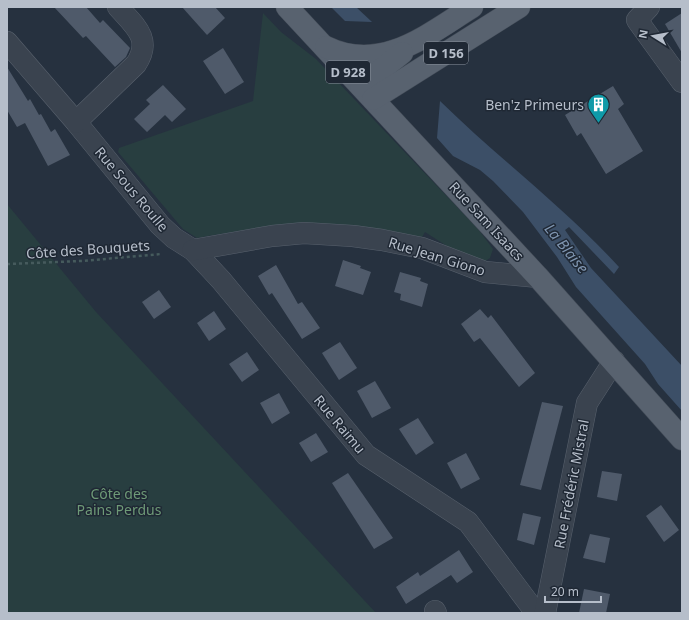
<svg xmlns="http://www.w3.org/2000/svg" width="689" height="620" font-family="'Noto Sans',sans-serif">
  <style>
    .green { fill: #283e40 }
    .water { fill: #3c4f67 }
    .building { fill: #4f5a6a }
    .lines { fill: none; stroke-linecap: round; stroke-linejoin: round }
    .minor-casing { stroke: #58616d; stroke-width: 22 }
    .major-casing { stroke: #434c58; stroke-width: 23 }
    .path { stroke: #465b5d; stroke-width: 2.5; stroke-dasharray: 3 3; stroke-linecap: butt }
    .minor { stroke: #3a434f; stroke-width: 21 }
    .major { stroke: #58626f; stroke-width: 22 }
    .labels { text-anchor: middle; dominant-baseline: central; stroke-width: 3; stroke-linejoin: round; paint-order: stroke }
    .shield { fill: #1f2834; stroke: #89919d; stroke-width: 1 }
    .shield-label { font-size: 13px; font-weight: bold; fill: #b6beca }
    .poi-label { font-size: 14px; fill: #b6beca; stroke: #1f2834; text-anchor: end }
    .street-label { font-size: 14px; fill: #b6beca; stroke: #1f2834 }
    .park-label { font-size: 14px; fill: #6e9a77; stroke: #1f2834 }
    .water-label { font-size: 15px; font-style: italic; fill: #7f95b0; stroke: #1f2834 }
  </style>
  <rect width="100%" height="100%" fill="#26313f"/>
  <!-- green -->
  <g class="green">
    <path d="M263 13 281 32 316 59 478 229 493 249 490 258 484 262 453 250 425 232 421 239C342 216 276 224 197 238L183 229 118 152 119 148 253 101Z"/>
    <polygon points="7,204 96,312 376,613 7,613"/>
  </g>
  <!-- water -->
  <g class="water">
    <polygon points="331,7 356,7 372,22 345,21"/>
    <path d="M440 101C498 158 564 207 619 267L614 274 569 227 565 230 591 268 682 366V411L658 384 645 364 576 287 557 257 523 212 493 181 480 170 453 156 437 138Z"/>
  </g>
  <!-- building -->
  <g class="building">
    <polygon points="54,7 86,7 100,23 103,20 130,48 126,57 115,67 86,36 83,38"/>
    <polygon points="182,7 215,7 225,18 207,35"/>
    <polygon points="682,13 682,53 665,24"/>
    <polygon points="223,48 244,82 225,94 203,61"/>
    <polygon points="7,67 28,101 30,99 39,115 41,114 51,132 55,129 70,155 48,166 25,123 17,127 7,110"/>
    <polygon points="163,85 186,109 172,122 165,115 147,132 134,119 150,104 146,100"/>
    <polygon points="613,86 624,104 618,109 643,151 606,174 581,133 577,136 565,115"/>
    <polygon points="343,260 361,266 360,268 371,272 363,295 335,286"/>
    <polygon points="276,265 298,304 302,302 320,328 302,339 272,293 269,295 258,276"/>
    <polygon points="400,272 421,278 420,281 428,284 422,307 400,300 401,294 394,292"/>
    <polygon points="159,290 171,307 154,319 142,302"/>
    <polygon points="480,309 488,318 491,315 535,373 519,387 480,338 474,342 461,324"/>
    <polygon points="214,311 226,329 209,341 197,323"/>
    <polygon points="340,342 357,368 339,380 322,353"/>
    <polygon points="247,352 259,370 242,382 229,364"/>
    <polygon points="375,381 391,408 372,418 357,391"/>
    <polygon points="279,393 290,413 272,424 260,403"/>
    <polygon points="542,402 563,406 541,490 520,485"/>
    <polygon points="418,418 434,443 416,455 399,429"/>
    <polygon points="316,433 328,452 311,462 299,443"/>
    <polygon points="466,453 480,479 461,489 447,463"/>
    <polygon points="602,471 622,474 617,501 597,497"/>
    <polygon points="348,473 393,538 374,549 332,483"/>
    <polygon points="661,505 679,530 664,542 646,516"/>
    <polygon points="523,513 541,517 534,545 517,540"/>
    <polygon points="590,534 610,538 605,563 583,558"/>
    <polygon points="459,550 473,572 457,583 451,575 406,604 396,587 418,572 420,576"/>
    <polygon points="584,589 610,594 606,613 579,613"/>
  </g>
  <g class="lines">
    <defs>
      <g id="minor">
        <polyline points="649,7 637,20 682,82"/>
        <polyline points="7,42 76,122 160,225 174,238 193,250 221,280 366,455 468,522 536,613"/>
        <path d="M76 122 136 64C153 39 134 25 118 7"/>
        <polyline points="193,250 272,236 304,233 353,236 382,240 422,248 485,272 538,277"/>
        <polyline points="435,611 436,613"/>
        <polyline points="545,613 587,403 614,361"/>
      </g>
      <g id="major">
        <polyline points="287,7 538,277 682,439"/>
        <path d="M326 47C381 74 427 35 472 7"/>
        <polyline points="361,86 402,53"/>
        <polyline points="373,99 519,7"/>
      </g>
    </defs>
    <!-- minor casing -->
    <use href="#minor" class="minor-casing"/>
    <!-- major casing -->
    <use href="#major" class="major-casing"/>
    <!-- path -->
    <polyline class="path" points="7,264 82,261 161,254"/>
    <!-- minor -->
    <use href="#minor" class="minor"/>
    <!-- major -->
    <use href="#major" class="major"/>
  </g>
  <!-- icons -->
  <defs>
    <symbol id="building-pin" viewBox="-11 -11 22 30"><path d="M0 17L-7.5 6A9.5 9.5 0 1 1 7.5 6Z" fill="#0f9aa8" stroke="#1f2834"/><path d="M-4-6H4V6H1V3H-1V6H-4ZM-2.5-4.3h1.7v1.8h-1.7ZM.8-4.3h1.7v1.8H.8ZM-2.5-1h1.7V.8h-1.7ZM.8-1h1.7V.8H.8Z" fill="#fff"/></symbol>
  </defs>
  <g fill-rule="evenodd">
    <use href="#building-pin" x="586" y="92" width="25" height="34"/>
  </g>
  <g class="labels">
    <!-- shield labels -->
    <g class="shield">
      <rect x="424" y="42" width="44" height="22" rx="3"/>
      <rect x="326" y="61" width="44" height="22" rx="3"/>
    </g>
    <g class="shield-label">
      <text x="446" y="53">D 156</text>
      <text x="348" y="72">D 928</text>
    </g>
    <!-- poi labels -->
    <g class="poi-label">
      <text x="584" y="104">Ben'z Primeurs</text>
    </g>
    <!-- street labels -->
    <g class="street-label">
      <text transform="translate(132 189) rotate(50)">Rue Sous Roulle</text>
      <text transform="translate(487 221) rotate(47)">Rue Sam Isaacs</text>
      <text transform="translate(88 249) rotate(-4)">Côte des Bouquets</text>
      <text transform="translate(437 256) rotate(17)">Rue Jean Giono</text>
      <text transform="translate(340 424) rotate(50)">Rue Raimu</text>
      <text transform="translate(571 484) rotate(-79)">Rue Frédéric Mistral</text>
    </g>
    <!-- park labels -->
    <g class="park-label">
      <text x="119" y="493">Côte des<tspan x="119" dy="16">Pains Perdus</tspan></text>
    </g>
    <!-- water labels -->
    <g class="water-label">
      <text transform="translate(567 248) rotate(51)">La Blaise</text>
    </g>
  </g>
  <!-- border -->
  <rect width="689" height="620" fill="none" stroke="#b6beca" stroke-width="16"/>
  <!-- north arrow -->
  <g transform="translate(653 36) rotate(281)" stroke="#1f2834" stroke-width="3" paint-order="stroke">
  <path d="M0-3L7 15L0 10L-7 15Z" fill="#b6beca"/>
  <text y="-6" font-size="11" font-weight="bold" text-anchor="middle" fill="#b6beca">N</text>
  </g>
  <!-- scale -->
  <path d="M545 596v6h56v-6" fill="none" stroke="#b6beca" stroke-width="2"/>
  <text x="551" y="596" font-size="12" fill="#b6beca" stroke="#1f2834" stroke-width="3" paint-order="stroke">20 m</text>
</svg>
